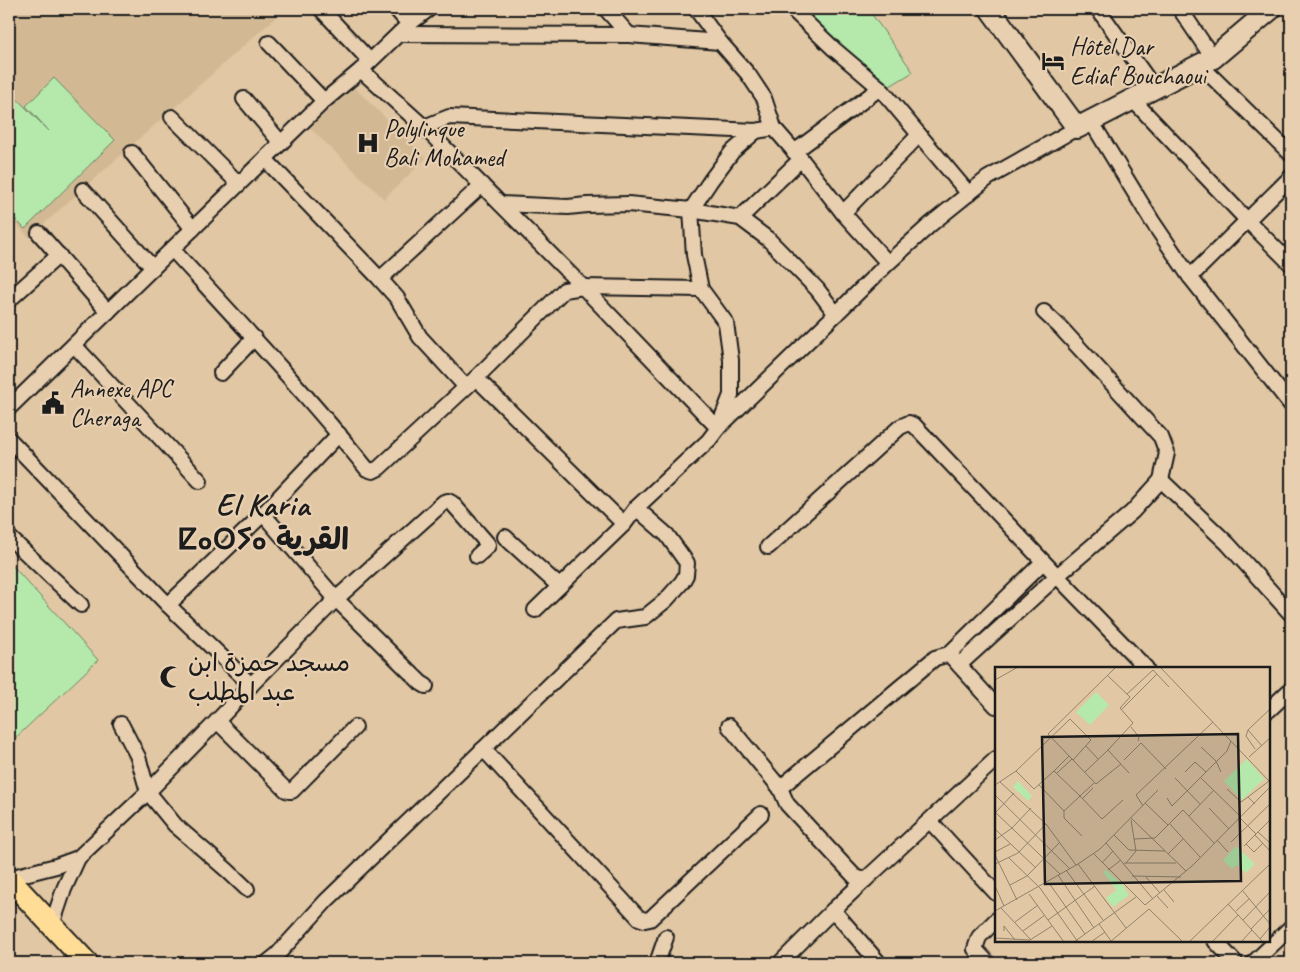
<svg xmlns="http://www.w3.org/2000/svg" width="1300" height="972" font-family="Caveat,'Playpen Sans Arabic','Noto Sans Tifinagh',sans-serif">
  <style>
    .built { fill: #d2b994 }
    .green { fill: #b4e9ab; stroke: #688264 }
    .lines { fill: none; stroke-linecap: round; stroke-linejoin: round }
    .street-casing { stroke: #1c1c1c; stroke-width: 18 }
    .secondary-casing { stroke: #1c1c1c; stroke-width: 24 }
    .primary-casing { stroke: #1c1c1c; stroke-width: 25 }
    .street { stroke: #e8cfb0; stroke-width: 14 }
    .secondary { stroke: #e8cfb0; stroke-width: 20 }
    .primary { stroke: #ffdd96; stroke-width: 21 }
    .labels { text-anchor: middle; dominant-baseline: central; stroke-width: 4.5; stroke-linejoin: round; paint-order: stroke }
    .poi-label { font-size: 25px; fill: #1c1c1c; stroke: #e8cfb0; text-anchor: start }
    .district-label { font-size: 30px; font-weight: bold; letter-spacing: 1px; fill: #1c1c1c; stroke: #e8cfb0 }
    .inset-road { fill: none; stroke: #92836d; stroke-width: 1 }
    .view { fill: #1c1c1c; fill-opacity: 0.15; stroke: #1c1c1c; stroke-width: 2.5 }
    .inset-edge { fill: none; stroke: #1c1c1c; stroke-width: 2.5 }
  </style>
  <rect width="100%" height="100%" fill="#e1c7a3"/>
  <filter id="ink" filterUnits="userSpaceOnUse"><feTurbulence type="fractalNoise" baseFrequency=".02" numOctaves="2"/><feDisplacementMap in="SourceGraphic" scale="10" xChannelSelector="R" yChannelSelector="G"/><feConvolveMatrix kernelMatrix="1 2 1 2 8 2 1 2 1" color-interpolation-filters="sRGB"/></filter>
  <g filter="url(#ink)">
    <!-- built -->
    <g class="built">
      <polygon points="9,9 285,9 29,237 9,217"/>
      <polygon points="353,86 426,158 384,199 310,128"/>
    </g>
    <!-- green -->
    <g class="green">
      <polygon points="800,9 868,9 913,72 890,86 832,40"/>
      <polygon points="54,78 115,140 25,229 9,213 9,91 49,131 26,106"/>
      <polygon points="9,562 98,660 9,744"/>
    </g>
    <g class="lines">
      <defs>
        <g id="street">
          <polyline points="321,9 370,61"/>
          <polyline points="396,9 409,24"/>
          <polyline points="606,9 629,35"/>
          <polyline points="696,9 720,42 748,74 764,98 774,128 801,159 843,213 888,263"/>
          <polyline points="792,9 834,49 880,88 969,194"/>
          <polyline points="1098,9 1154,88"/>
          <polyline points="1180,9 1213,58"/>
          <polyline points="399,34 629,35 720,42"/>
          <polyline points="269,43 324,101"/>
          <polyline points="1200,65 1291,154"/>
          <polyline points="361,70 424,127 583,287 718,428 731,395 731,360 726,323 701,289 694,255 691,210 711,180 732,152 756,131"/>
          <polyline points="244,99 281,143"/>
          <polyline points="1132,99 1247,220 1291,264"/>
          <polyline points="172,117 239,184"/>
          <polyline points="1091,121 1152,221 1190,277 1291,405"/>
          <polyline points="424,127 449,117 756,131 774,128"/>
          <polyline points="794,152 880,88"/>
          <polyline points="132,153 193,229"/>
          <polyline points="265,159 380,279 397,298 420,337 466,387"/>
          <polyline points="83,190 153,268"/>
          <polyline points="501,204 568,207 587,205 628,204 691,210 740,218 768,239 817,289 836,314"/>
          <polyline points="843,213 919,135"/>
          <polyline points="740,218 801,159"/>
          <polyline points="39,233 108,312"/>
          <path d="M172 249C238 321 306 393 367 469L373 471 379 468 476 378 564 290 583 287 701 289"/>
          <polyline points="1190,277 1291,177"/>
          <polyline points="380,279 482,185"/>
          <polyline points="9,300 59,255"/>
          <polyline points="1044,312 1060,327 1161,437 1167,453 1161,480"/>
          <polyline points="74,345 200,481"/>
          <polyline points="221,373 254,338"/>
          <polyline points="476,378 624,524"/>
          <polyline points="9,408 324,101 361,70 409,24 429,9"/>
          <polyline points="9,439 168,605 251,685"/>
          <polyline points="263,514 336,599 421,683 426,686"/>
          <polyline points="9,537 81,605"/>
          <polyline points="505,537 559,586"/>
          <polyline points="768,547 900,427 909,423 915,426 1057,576 959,665"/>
          <polyline points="168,605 263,514 339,434"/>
          <polyline points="535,610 624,524 636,508 709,440 718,428 836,314 888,263 931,224 988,178 1077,128"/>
          <polyline points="949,654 1043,562"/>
          <polyline points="1146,668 1057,576 1132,512 1161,480 1228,544 1291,614"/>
          <polyline points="1269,710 1291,689"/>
          <polyline points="217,721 286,790 289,791 292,791 355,727"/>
          <polyline points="121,724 138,757 148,792 175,825 228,871 247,889"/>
          <polyline points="729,726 780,788 787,804 855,877 865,880 996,759"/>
          <polyline points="482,750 489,755 639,918 645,920 650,919 761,814"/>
          <polyline points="780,788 935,658 949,654 996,706"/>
          <polyline points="930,821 996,893"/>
          <polyline points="9,878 56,866 78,858 148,792 217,721 251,685 336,599 444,502 448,501 452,503 487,543 488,545 487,547 477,556"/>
          <polyline points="833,910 879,963"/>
          <polyline points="52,925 64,889 78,858"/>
          <polyline points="1215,941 1236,963"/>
          <polyline points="267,963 277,955 326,901 616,621 645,617 666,600 682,582 686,575 687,563 667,535 636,508"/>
          <polyline points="657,963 666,937"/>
          <polyline points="780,963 833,910 865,880"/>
          <polyline points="988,963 975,949 979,937 996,920"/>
          <polyline points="1253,963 1291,927"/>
        </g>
        <polyline id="secondary" points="990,9 1077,128 1213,58 1271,9"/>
        <polyline id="primary" points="9,879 87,963"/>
      </defs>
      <!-- street casing -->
      <use href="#street" class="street-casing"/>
      <!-- secondary casing -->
      <use href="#secondary" class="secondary-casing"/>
      <!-- primary casing -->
      <use href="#primary" class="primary-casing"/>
      <!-- street -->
      <use href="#street" class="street"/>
      <!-- secondary -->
      <use href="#secondary" class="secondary"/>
      <!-- primary -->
      <use href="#primary" class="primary"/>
    </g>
  </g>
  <!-- icons -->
  <defs>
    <symbol id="hotel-bare" viewBox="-9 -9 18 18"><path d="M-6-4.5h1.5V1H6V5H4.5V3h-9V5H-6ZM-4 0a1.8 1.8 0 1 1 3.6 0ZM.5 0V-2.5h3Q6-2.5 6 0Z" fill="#1c1c1c" stroke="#e8cfb0" stroke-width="2.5" paint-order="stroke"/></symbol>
    <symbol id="hospital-bare" viewBox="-9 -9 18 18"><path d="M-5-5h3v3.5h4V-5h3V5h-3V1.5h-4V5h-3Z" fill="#1c1c1c" stroke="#e8cfb0" stroke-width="2.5" paint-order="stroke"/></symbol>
    <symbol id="civic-bare" viewBox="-9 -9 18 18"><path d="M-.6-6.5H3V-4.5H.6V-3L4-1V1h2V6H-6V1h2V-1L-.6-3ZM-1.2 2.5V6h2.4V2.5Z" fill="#1c1c1c" stroke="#e8cfb0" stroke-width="2.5" paint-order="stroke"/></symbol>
    <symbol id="mosque-bare" viewBox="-9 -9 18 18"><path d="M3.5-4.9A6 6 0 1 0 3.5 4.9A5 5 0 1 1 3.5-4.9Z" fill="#1c1c1c" stroke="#e8cfb0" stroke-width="2.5" paint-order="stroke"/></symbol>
  </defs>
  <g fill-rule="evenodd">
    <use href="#hotel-bare" x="1037" y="45" width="32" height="32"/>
    <use href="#hospital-bare" x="352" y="127" width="32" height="32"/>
    <use href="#civic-bare" x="37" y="387" width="32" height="32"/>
    <use href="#mosque-bare" x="155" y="661" width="32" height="32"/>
  </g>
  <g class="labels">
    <!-- poi labels -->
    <g class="poi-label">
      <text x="1070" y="47">Hôtel Dar<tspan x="1070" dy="29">Ediaf Bouchaoui</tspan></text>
      <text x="384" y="129">Polylinque<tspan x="384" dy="29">Bali Mohamed</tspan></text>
      <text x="70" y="389">Annexe APC<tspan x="70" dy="29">Cheraga</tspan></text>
      <text x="188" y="663">مسجد حمزة ابن<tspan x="188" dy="29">عبد المطلب</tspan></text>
    </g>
    <!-- district labels -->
    <g class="district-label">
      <text x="263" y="505">El Karia<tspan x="263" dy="34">ⵇⴰⵔⵢⴰ القرية</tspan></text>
    </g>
  </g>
  <!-- overview -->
  <g transform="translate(995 667)">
    <rect width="275" height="275" fill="#e1c7a3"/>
    <path d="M101 25 114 38 95 58 81 45ZM252 92 269 112 247 133 229 114ZM23 114 37 129 33 134 18 120ZM241 179 260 197 251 206 242 198 237 202 228 193ZM111 203 128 218 134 228 118 240 111 231 124 221 121 223 108 205Z" fill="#b4e9ab"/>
    <path class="inset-road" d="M121 0 53 67 101 117 126 97M165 0 275 115M112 8 135 30 125 41 138 56 113 83M0 13 23 0M132 27 158 3 174 20M126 43 162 7M136 60 144 70 143 74M253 63 251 69 260 82M91 79 103 92M267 79 253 63 275 42M206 80 221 94 226 105M254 90 275 71M129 93 146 76 171 102M59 104 39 122 21 104 75 52 96 73 78 93M90 105 113 83 134 106M190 105 200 95 211 105M62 106 77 92M180 111 205 137M206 111 246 150M5 115 51 157 81 198M99 116 85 129 107 152 128 133M0 118 21 104M44 118 69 144 85 129 59 104 74 89M232 122 246 135 253 130 260 137M0 128 75 202M253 130 274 114M172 131 177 139 232 84 236 74M87 132 98 121M150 136 173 158M148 139 141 128 218 55M214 141 234 162M69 144V151L87 169M0 145 65 207M0 146 19 126M194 149 219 123M136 151 191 204M245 151 261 167M174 156 205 190M0 162 41 201M263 165 275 176M119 168 134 183 170 184M260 168 275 184M139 172 160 171 188 143 219 176M0 173 17 161 36 141M222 173 233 185M236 175 275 137M111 176 158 232M251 177 259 185 268 176M249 179 275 153M0 185 15 177M99 187 150 238 197 199 275 120M173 187 188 172M0 188 22 233M14 191 45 221 83 275M107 196 118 184M129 196H181M131 196 141 184 136 153M0 197 23 186 51 157M83 197 105 182 163 123M71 203 108 253M113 203 126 193M63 208 99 261M137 209 186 210M151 210 165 226M54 216 90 267M15 218 32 209 65 175M0 219 9 239M169 223 179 235M247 223 275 257M34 227 69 275M162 229 173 241M233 237 268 275M6 241 36 273M0 244 83 197 131 261M241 244 254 232M53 253 100 219M248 253 275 225M20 255 43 238M104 257 116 274M256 262 275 242M9 264V259L20 273M28 264 50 248M0 271 35 273 57 259M265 272 275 260M79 275 141 230M96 275 110 265M115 275 154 242 188 275M194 275 275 197M217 275 243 248M246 275 257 263"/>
    <path class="view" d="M243 67 246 214 50 217 47 70Z"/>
    <rect width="275" height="275" class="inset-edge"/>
  </g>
  <!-- margin -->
  <rect width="1300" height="972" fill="none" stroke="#e8cfb0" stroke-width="30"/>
  <rect x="15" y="15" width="1270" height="942" fill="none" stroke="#1c1c1c" stroke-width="2" filter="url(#ink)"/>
</svg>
